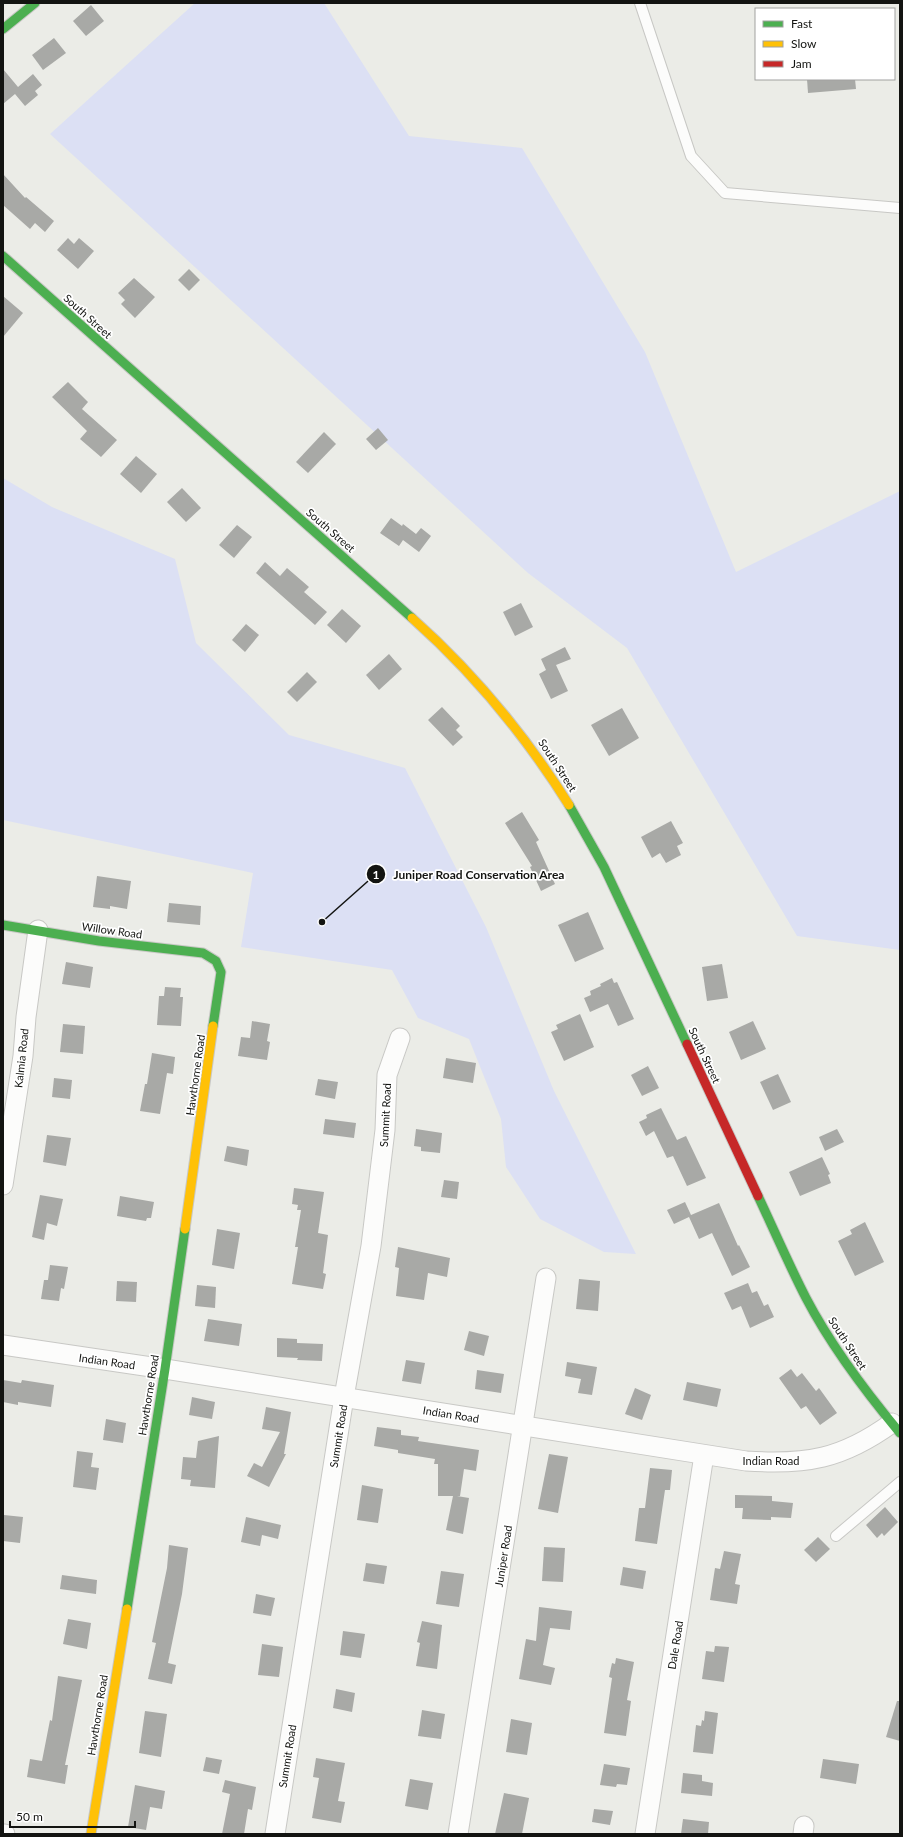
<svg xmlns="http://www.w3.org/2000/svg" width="903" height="1837" font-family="Lato,sans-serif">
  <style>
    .green { fill: #dce0f4 }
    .building { fill: #a8a9a6 }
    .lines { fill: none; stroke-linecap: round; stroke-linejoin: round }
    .lane-casing { stroke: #c8c8c5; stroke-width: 12 }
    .street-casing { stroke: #c8c8c5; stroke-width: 21 }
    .fast-casing { stroke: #c8c8c5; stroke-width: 11 }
    .slow-casing { stroke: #c8c8c5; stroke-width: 11 }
    .jam-casing { stroke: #c8c8c5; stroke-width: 11 }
    .lane { stroke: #fcfcfb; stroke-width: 10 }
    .street { stroke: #fcfcfb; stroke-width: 19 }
    .fast { stroke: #4caf50; stroke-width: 9 }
    .slow { stroke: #ffc107; stroke-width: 9 }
    .jam { stroke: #c62828; stroke-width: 9 }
    .labels { text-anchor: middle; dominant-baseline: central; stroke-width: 3.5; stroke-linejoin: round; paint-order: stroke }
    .street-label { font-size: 11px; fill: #131411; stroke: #fff }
    .leader { fill: none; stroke: #131411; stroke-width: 1.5 }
    .callout-dot { fill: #131411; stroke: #fff; stroke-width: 1.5 }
    .mark-label { font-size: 12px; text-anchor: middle; font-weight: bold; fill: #fff }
    .callout-label { font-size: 12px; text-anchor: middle; font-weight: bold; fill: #131411; stroke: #fff; stroke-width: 3.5; stroke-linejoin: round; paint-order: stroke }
  </style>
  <rect width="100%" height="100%" fill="#ebece7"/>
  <!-- green -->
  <g class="green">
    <polygon points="195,3 324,3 409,136 522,148 645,352 736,572 900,491 900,950 797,936 627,648 528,573 50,134"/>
    <polygon points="3,478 52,507 175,559 196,643 289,735 405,768 486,927 554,1091 636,1254 604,1252 540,1219 506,1167 501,1119 469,1039 418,1018 392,970 241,947 253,873 3,820"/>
  </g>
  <!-- building -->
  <g class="building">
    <polygon points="91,5 104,21 86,36 73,21"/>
    <polygon points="54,38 66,53 43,70 32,55"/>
    <polygon points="3,69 18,87 33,74 42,85 35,91 38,95 25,106 15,94 3,104"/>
    <polygon points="807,79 855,79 856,89 808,93"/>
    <polygon points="3,174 25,198 26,197 54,221 45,232 35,223 30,229 3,205"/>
    <polygon points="68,238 74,244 79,238 94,251 78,269 57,250"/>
    <polygon points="189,269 200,280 189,291 178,280"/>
    <polygon points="134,278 155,297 135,318 121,304 125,300 118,293"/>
    <polygon points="3,296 23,313 3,337"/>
    <polygon points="68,382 88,402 82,409 117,440 101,457 80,439 87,431 52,397"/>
    <polygon points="378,428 388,440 376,450 366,439"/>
    <polygon points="324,432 336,444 308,473 296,462"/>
    <polygon points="136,456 157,474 141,493 120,474"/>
    <polygon points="182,488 201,508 186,522 167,502"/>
    <polygon points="391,518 402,526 403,524 416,534 421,528 431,536 419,552 403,540 399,546 380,533"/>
    <polygon points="237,525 252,537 234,558 219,545"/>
    <polygon points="265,562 280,576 287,568 309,587 304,592 327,612 315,625 256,573"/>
    <polygon points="521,603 533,627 515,636 503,612"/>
    <polygon points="342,609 361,626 346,643 327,625"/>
    <polygon points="246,624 259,635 245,652 232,640"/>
    <polygon points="565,647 571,659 556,665 568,691 551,699 539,674 546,670 541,659"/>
    <polygon points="389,654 402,669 379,690 366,675"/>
    <polygon points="307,672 317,682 297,702 287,692"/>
    <polygon points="442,707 460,726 456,730 463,737 453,746 428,720"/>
    <polygon points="622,708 639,738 609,756 591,725"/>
    <polygon points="522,812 539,840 536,842 555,884 541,891 530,867 532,866 505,823"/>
    <polygon points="671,821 683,843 677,846 681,855 666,863 660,853 652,858 641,837"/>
    <polygon points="97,876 131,881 127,909 110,906 110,909 93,907"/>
    <polygon points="169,903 201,906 200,925 167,922"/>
    <polygon points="588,912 604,949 575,962 558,925"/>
    <polygon points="66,962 93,967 90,988 62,984"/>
    <polygon points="722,964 728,998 707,1001 702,967"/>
    <polygon points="612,978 614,983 617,982 634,1019 618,1026 608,1004 590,1012 584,998 591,995 590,991 601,986 600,984"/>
    <polygon points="165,987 181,988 180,997 183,997 181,1026 157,1025 159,996 164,996"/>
    <polygon points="580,1014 594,1047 564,1061 551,1032 558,1029 556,1025"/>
    <polygon points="252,1021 270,1024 267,1041 270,1042 267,1060 238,1056 241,1037 250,1038"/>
    <polygon points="753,1021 766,1049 741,1060 729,1032"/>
    <polygon points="63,1024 85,1026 83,1054 60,1052"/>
    <polygon points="152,1053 175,1057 173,1074 167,1073 160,1114 140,1111 145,1084 147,1084"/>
    <polygon points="446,1058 476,1063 473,1083 443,1078"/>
    <polygon points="648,1066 659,1088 642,1096 631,1075"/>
    <polygon points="778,1074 791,1102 773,1110 760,1082"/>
    <polygon points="54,1078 72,1080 70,1099 52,1097"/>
    <polygon points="318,1079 338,1082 335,1099 315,1095"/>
    <polygon points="661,1108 677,1140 686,1136 706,1178 687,1186 673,1156 667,1158 654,1131 646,1136 639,1122 647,1118 646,1115"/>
    <polygon points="325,1119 356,1123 354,1138 323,1134"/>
    <polygon points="416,1129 442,1133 440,1153 421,1151 421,1147 414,1146"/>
    <polygon points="837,1129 844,1142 825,1151 819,1137"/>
    <polygon points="47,1135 71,1138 66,1166 43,1162"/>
    <polygon points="227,1146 249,1150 247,1166 224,1161"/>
    <polygon points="822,1157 830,1174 828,1175 831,1183 800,1196 789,1172"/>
    <polygon points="444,1180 459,1182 457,1199 441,1197"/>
    <polygon points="294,1188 324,1192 318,1233 328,1235 323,1273 326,1274 323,1289 292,1284 298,1247 295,1247 301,1210 297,1210 298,1205 292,1204"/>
    <polygon points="40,1195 63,1199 57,1226 47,1223 44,1240 32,1237"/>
    <polygon points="120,1196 154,1202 151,1218 147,1218 146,1221 117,1216"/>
    <polygon points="685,1202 691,1215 719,1203 738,1246 739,1245 750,1267 732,1276 712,1233 699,1239 689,1217 674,1224 667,1210"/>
    <polygon points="865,1222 884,1262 855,1276 838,1241 852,1234 850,1230"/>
    <polygon points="217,1229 240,1233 234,1269 212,1265"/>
    <polygon points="398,1247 450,1258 447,1277 428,1273 424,1300 396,1296 399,1268 395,1267"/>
    <polygon points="50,1265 68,1267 64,1289 61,1288 59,1301 41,1299 44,1280 48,1280"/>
    <polygon points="579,1279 600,1281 598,1311 576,1309"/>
    <polygon points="117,1281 137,1282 136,1302 116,1301"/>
    <polygon points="748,1283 752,1293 757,1291 764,1306 768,1304 774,1317 750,1328 741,1306 732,1310 724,1293"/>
    <polygon points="197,1285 216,1287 215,1308 195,1306"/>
    <polygon points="208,1319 242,1324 239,1346 204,1341"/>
    <polygon points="469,1331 489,1336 484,1356 464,1350"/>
    <polygon points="277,1338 297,1339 297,1343 323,1344 322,1361 297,1360 298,1358 277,1357"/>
    <polygon points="406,1360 425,1363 421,1384 402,1381"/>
    <polygon points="567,1362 597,1367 592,1395 578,1393 581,1379 565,1376"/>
    <polygon points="791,1369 797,1377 802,1373 816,1391 819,1388 837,1413 820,1425 806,1406 801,1409 779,1378"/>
    <polygon points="477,1370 504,1374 501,1393 475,1389"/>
    <polygon points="3,1380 21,1383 22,1380 54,1385 51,1407 18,1402 18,1405 3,1402"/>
    <polygon points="687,1382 721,1389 717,1407 683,1400"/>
    <polygon points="635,1388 651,1395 642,1420 625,1414"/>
    <polygon points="192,1397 215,1402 212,1419 189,1415"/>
    <polygon points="266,1407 291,1412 284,1454 286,1454 269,1487 247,1476 254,1463 262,1467 280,1432 262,1429"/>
    <polygon points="106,1419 126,1423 123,1443 103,1440"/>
    <polygon points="377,1427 401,1430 401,1435 419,1437 418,1441 479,1450 476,1471 464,1469 460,1496 457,1496 469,1498 463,1534 446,1530 453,1496 438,1496 438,1464 434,1464 435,1459 398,1453 398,1450 374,1446"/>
    <polygon points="219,1436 215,1488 190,1486 191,1480 181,1479 183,1457 196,1458 198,1441"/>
    <polygon points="77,1451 93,1453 91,1467 99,1468 96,1490 73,1487"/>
    <polygon points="549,1454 568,1457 558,1513 538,1509"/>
    <polygon points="650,1468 672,1470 670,1490 665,1490 657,1544 635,1541 639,1508 645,1508"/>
    <polygon points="362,1485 383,1489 378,1523 357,1520"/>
    <polygon points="735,1495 772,1496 772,1501 793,1503 791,1518 771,1517 771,1520 742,1519 743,1508 735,1508"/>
    <polygon points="885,1507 898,1522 884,1536 882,1533 877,1538 866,1525"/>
    <polygon points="4,1515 23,1517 20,1543 3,1541"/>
    <polygon points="246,1517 281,1525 278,1539 262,1535 260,1546 241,1542"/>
    <polygon points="818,1537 830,1549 816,1562 804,1550"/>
    <polygon points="169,1545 188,1548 182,1594 168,1663 176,1665 172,1684 148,1679 156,1643 152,1642 167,1568"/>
    <polygon points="544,1547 565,1548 563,1582 542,1581"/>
    <polygon points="724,1551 741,1554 735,1584 740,1585 737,1604 710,1600 715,1568 720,1569"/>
    <polygon points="366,1563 387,1566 384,1584 363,1581"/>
    <polygon points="623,1567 646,1571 643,1589 620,1585"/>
    <polygon points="441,1571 464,1574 459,1607 436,1604"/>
    <polygon points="62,1575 97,1580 96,1594 60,1589"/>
    <polygon points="256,1594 275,1598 271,1616 253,1613"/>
    <polygon points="539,1607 572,1611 570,1630 550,1628 543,1665 555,1668 551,1685 519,1679 526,1639 536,1641"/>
    <polygon points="68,1619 91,1623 87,1649 63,1644"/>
    <polygon points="422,1621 442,1625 437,1669 416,1666 420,1643 417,1642"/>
    <polygon points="343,1631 365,1634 361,1658 340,1655"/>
    <polygon points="262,1644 283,1647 279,1677 258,1675"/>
    <polygon points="715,1646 729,1647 724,1682 702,1679 706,1651 714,1652"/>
    <polygon points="616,1658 634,1662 627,1700 631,1701 626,1736 604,1733 612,1678 609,1677 612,1663 615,1664"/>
    <polygon points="58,1676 82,1680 65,1765 68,1765 65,1784 27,1777 30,1759 42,1761 50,1720 52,1721"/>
    <polygon points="336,1689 355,1693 352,1712 333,1708"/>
    <polygon points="897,1701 900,1701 900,1741 886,1737"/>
    <polygon points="422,1710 445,1714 441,1739 418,1736"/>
    <polygon points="145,1711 167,1714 161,1757 139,1753"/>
    <polygon points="705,1711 718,1713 713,1754 693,1752 696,1725 701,1726 702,1720 704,1721"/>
    <polygon points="511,1719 532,1723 527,1755 506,1752"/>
    <polygon points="206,1757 222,1760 219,1774 203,1771"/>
    <polygon points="316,1758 345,1763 338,1801 345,1802 341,1823 312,1818 319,1778 313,1777"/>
    <polygon points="823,1759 859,1764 856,1784 820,1778"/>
    <polygon points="604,1764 630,1768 627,1785 617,1784 616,1787 600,1785"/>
    <polygon points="683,1773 702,1775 702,1781 713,1783 712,1796 681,1793"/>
    <polygon points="410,1779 433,1783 428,1810 405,1806"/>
    <polygon points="225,1780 256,1787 252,1810 248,1809 244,1834 222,1834 230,1794 222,1792"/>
    <polygon points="135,1785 165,1791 162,1809 150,1807 146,1830 128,1827"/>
    <polygon points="504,1793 529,1798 522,1834 495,1834"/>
    <polygon points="594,1809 613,1811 610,1825 592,1822"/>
    <polygon points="683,1819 709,1822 708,1834 681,1834"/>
  </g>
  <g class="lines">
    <defs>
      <g id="lane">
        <polyline points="640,3 691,156 725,193 900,208"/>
        <polyline points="836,1536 900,1482"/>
      </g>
      <g id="street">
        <polyline points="3,1185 23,1056 26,1017 38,930"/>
        <path d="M3 1345 165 1369 746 1461C807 1465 842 1459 892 1423"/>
        <polyline points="3,1834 5,1834"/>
        <polyline points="275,1834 344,1397 371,1246 385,1130 387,1075 400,1038"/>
        <polyline points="458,1834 546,1278"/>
        <polyline points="645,1834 704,1455"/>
        <polyline points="803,1834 804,1826"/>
      </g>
      <g id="fast">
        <polyline points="3,29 35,3"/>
        <polyline points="3,256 412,618"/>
        <polyline points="569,805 604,867 687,1044"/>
        <polyline points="3,925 99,941 203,953 216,961 221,972 213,1026"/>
        <path d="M758 1196C774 1230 789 1265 806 1298 831 1346 865 1391 900 1433"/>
        <polyline points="127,1609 165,1369 185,1229"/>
      </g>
      <g id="slow">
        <path d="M412 618C474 673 525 735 569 805"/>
        <polyline points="185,1229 213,1026"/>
        <polyline points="91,1834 127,1609"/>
      </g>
      <polyline id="jam" points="687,1044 758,1196"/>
    </defs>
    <!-- lane casing -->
    <use href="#lane" class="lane-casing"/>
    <!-- street casing -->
    <use href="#street" class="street-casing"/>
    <!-- fast casing -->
    <use href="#fast" class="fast-casing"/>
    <!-- slow casing -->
    <use href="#slow" class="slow-casing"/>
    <!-- jam casing -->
    <use href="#jam" class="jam-casing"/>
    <!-- lane -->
    <use href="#lane" class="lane"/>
    <!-- street -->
    <use href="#street" class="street"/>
    <!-- fast -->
    <use href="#fast" class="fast"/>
    <!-- slow -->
    <use href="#slow" class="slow"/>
    <!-- jam -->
    <use href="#jam" class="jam"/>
  </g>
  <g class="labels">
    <!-- street labels -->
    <g class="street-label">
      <text transform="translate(88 316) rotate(42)">South Street</text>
      <text transform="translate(331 530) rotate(41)">South Street</text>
      <text transform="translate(558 765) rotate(57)">South Street</text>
      <text transform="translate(112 930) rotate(8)">Willow Road</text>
      <text transform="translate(705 1055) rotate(65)">South Street</text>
      <text transform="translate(21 1058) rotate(-84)">Kalmia Road</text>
      <text transform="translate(195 1075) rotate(-82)">Hawthorne Road</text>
      <text transform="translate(385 1115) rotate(-87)">Summit Road</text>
      <text transform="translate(848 1343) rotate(57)">South Street</text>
      <text transform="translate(107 1361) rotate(8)">Indian Road</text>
      <text transform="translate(148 1395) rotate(-81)">Hawthorne Road</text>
      <text transform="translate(451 1414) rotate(9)">Indian Road</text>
      <text transform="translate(338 1436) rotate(-81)">Summit Road</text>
      <text x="771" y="1460">Indian Road</text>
      <text transform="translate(503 1556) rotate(-81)">Juniper Road</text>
      <text transform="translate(675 1645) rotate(-81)">Dale Road</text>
      <text transform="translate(97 1715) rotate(-81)">Hawthorne Road</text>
      <text transform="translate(287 1756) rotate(-81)">Summit Road</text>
    </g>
  </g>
  <!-- callouts -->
  <path class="leader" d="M322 922L376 874"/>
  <g class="callout-dot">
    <circle cx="322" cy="922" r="4"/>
    <circle cx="376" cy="874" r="10"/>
  </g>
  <g class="mark-label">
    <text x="376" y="879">1</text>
  </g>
  <g class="callout-label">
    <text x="479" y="879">Juniper Road Conservation Area</text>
  </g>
  <!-- border -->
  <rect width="903" height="1837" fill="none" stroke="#131411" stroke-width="8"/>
  <!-- legend -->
  <rect x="755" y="8" width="140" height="72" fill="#ffffff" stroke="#a1a1a0"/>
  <rect x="763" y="21" width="20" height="6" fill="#4caf50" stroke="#a1a1a0"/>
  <text x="791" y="28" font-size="12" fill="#131411">Fast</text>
  <rect x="763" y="41" width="20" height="6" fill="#ffc107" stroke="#a1a1a0"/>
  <text x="791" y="48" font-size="12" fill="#131411">Slow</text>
  <rect x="763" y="61" width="20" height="6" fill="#c62828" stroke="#a1a1a0"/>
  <text x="791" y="68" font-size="12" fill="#131411">Jam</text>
  <!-- scale -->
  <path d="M10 1821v6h125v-6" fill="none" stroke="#131411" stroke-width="2"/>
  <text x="16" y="1821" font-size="12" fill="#131411" stroke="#ffffff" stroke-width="3" paint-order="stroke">50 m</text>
</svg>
